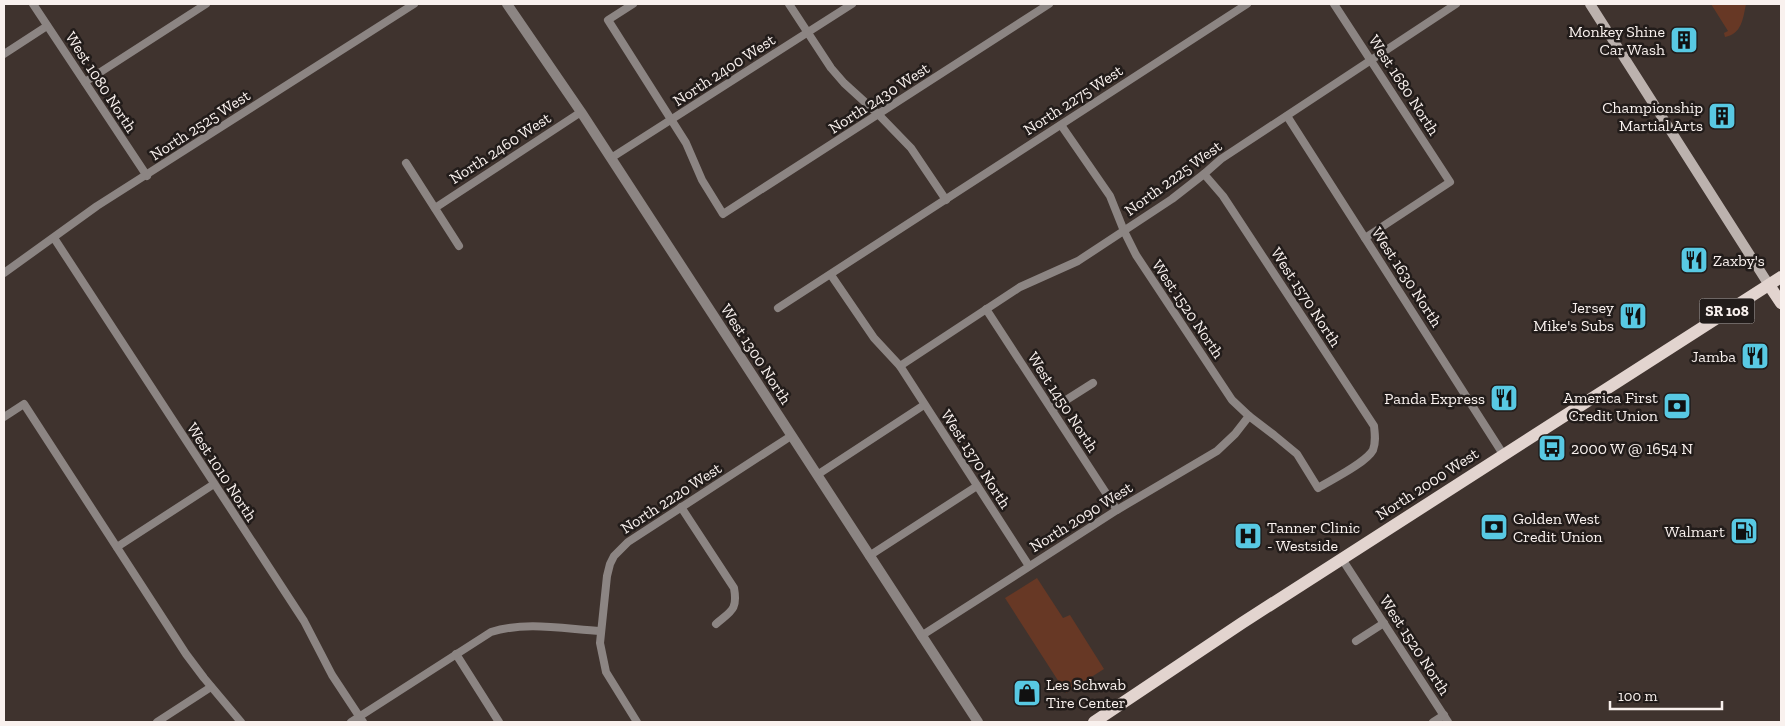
<svg xmlns="http://www.w3.org/2000/svg" width="1785" height="726" font-family="'Zilla Slab',serif">
  <style>
    .green { fill: #673825 }
    .lines { fill: none; stroke-linecap: round; stroke-linejoin: round }
    .minor { stroke: #8c8583; stroke-width: 8 }
    .tertiary { stroke: #8c8583; stroke-width: 10 }
    .secondary { stroke: #bcb2ae; stroke-width: 10 }
    .primary { stroke: #e2d4cf; stroke-width: 12 }
    .labels { text-anchor: middle; dominant-baseline: central; stroke-width: 5; stroke-linejoin: round; paint-order: stroke }
    .shield { fill: #221c1a; stroke: #b8b1ae; stroke-width: 1 }
    .shield-label { font-size: 15px; font-weight: bold; fill: #f9f1ee }
    .poi-label { font-size: 16px; fill: #f9f1ee; stroke: #221c1a; text-anchor: end }
    .street-label { font-size: 16px; fill: #f9f1ee; stroke: #221c1a }
  </style>
  <rect width="100%" height="100%" fill="#3f332e"/>
  <!-- green -->
  <g class="green">
    <path d="M1711 4H1746C1743 18 1742 34 1725 37L1724 33 1728 31Z"/>
    <polygon points="1037,578 1063,618 1070,615 1104,669 1066,693 1005,598"/>
  </g>
  <g class="lines">
    <!-- minor -->
    <g class="minor">
      <polyline points="33,4 147,176"/>
      <polyline points="633,4 608,20 686,143 702,180 723,214 1049,4"/>
      <polyline points="789,4 831,68 844,83 878,114 911,148 946,200"/>
      <polyline points="1334,4 1450,182 1365,238"/>
      <polyline points="4,54 47,26"/>
      <polyline points="85,82 206,4"/>
      <polyline points="1287,116 1503,454"/>
      <path d="M1061 125 1110 196 1124 231 1136 255 1232 400 1249 416 1274 435 1297 454 1318 488C1331 480 1366 463 1373 450 1376 442 1375 435 1374 426L1223 196 1204 174"/>
      <polyline points="611,158 852,4"/>
      <polyline points="406,163 459,246"/>
      <polyline points="435,208 581,112"/>
      <polyline points="54,238 304,621 332,675 363,722"/>
      <polyline points="4,273 97,206 414,4"/>
      <polyline points="831,275 874,338 900,366 1029,566"/>
      <polyline points="778,308 1247,4"/>
      <polyline points="986,309 1117,510"/>
      <polyline points="900,366 1020,287 1078,261 1172,199 1204,174 1221,159 1456,4"/>
      <polyline points="1052,409 1093,383"/>
      <polyline points="4,417 24,404 186,654 204,678 241,722"/>
      <polyline points="817,475 924,405"/>
      <path d="M681 507 734 588C738 610 731 611 716 624"/>
      <polyline points="117,547 214,484"/>
      <polyline points="869,556 977,486"/>
      <polyline points="1342,559 1448,722"/>
      <polyline points="921,636 1117,510 1217,451 1235,434 1249,416"/>
      <polyline points="1356,641 1384,623"/>
      <polyline points="456,654 499,722"/>
      <polyline points="157,722 211,687"/>
      <path d="M351 722 491 632C526 621 565 629 601 631"/>
      <polyline points="637,722 606,672 600,643 607,576 610,564 614,556 628,542 791,436"/>
      <polyline points="1433,722 1444,715"/>
    </g>
    <!-- tertiary -->
    <polyline class="tertiary" points="507,4 581,112 978,722"/>
    <!-- secondary -->
    <polyline class="secondary" points="1590,4 1769,285"/>
    <!-- primary -->
    <g class="primary">
      <polyline points="1769,285 1781,303"/>
      <polyline points="1094,722 1242,623 1781,277"/>
    </g>
  </g>
  <!-- icons -->
  <defs>
    <symbol id="building-square" viewBox="-11 -11 22 22"><rect x="-9" y="-9" width="18" height="18" rx="4" fill="#58c9e3" stroke="#221c1a"/><path d="M-4-6H4V6H1V3H-1V6H-4ZM-2.5-4.3h1.7v1.8h-1.7ZM.8-4.3h1.7v1.8H.8ZM-2.5-1h1.7V.8h-1.7ZM.8-1h1.7V.8H.8Z" fill="#111"/></symbol>
    <symbol id="restaurant-square" viewBox="-11 -11 22 22"><rect x="-9" y="-9" width="18" height="18" rx="4" fill="#58c9e3" stroke="#221c1a"/><path d="M-5-6h1v4h1v-4h1v4h1v-4h1v5L-1.5 .5V6h-2V.5L-5-1ZM5-6V6H3V1.5H1.5Q1.5-4 5-6Z" fill="#111"/></symbol>
    <symbol id="bank-square" viewBox="-11 -11 22 22"><rect x="-9" y="-9" width="18" height="18" rx="4" fill="#58c9e3" stroke="#221c1a"/><path d="M-6-4H6V4H-6ZM0-2.3a2.3 2.3 0 1 0 0 4.6a2.3 2.3 0 1 0 0-4.6Z" fill="#111"/></symbol>
    <symbol id="bus-square" viewBox="-11 -11 22 22"><rect x="-9" y="-9" width="18" height="18" rx="4" fill="#58c9e3" stroke="#221c1a"/><path d="M-5-6H5V4H4V6H2V4H-2V6H-4V4H-5ZM-3.5-4V0h7V-4ZM-3.5 1.2v1.5H-2V1.2ZM2 1.2v1.5H3.5V1.2Z" fill="#111"/></symbol>
    <symbol id="fuel-square" viewBox="-11 -11 22 22"><rect x="-9" y="-9" width="18" height="18" rx="4" fill="#58c9e3" stroke="#221c1a"/><path d="M-5.5-6h7V0h2V4h1.3V-2.5L3-4.5l.8-.8L6-3V5H2.5V1h-1V6h-7ZM-4.2-4.7v3.2H.2V-4.7Z" fill="#111"/></symbol>
    <symbol id="hospital-square" viewBox="-11 -11 22 22"><rect x="-9" y="-9" width="18" height="18" rx="4" fill="#58c9e3" stroke="#221c1a"/><path d="M-5-5h3v3.5h4V-5h3V5h-3V1.5h-4V5h-3Z" fill="#111"/></symbol>
    <symbol id="shop-square" viewBox="-11 -11 22 22"><rect x="-9" y="-9" width="18" height="18" rx="4" fill="#58c9e3" stroke="#221c1a"/><path d="M-5-2.5h2.3a2.7 3.5 0 0 1 5.4 0H5L5.5 6h-11ZM-1.5-2.5h3a1.5 2.3 0 0 0-3 0Z" fill="#111"/></symbol>
  </defs>
  <g fill-rule="evenodd">
    <use href="#building-square" x="1668" y="24" width="32" height="32"/>
    <use href="#building-square" x="1706" y="100" width="32" height="32"/>
    <use href="#restaurant-square" x="1678" y="244" width="32" height="32"/>
    <use href="#restaurant-square" x="1617" y="300" width="32" height="32"/>
    <use href="#restaurant-square" x="1739" y="340" width="32" height="32"/>
    <use href="#restaurant-square" x="1488" y="382" width="32" height="32"/>
    <use href="#bank-square" x="1661" y="390" width="32" height="32"/>
    <use href="#bus-square" x="1536" y="432" width="32" height="32"/>
    <use href="#bank-square" x="1478" y="511" width="32" height="32"/>
    <use href="#fuel-square" x="1728" y="515" width="32" height="32"/>
    <use href="#hospital-square" x="1232" y="520" width="32" height="32"/>
    <use href="#shop-square" x="1011" y="677" width="32" height="32"/>
  </g>
  <g class="labels">
    <!-- shield labels -->
    <rect class="shield" x="1699.5" y="298.5" width="55" height="25" rx="4"/>
    <g class="shield-label">
      <text x="1727" y="311">SR 108</text>
    </g>
    <!-- poi labels -->
    <g class="poi-label">
      <text x="1665" y="31">Monkey Shine<tspan x="1665" dy="18">Car Wash</tspan></text>
      <text x="1703" y="107">Championship<tspan x="1703" dy="18">Martial Arts</tspan></text>
      <text x="1713" y="260" text-anchor="start">Zaxby's</text>
      <text x="1614" y="307">Jersey<tspan x="1614" dy="18">Mike's Subs</tspan></text>
      <text x="1736" y="356">Jamba</text>
      <text x="1658" y="397">America First<tspan x="1658" dy="18">Credit Union</tspan></text>
      <text x="1485" y="398">Panda Express</text>
      <text x="1571" y="448" text-anchor="start">2000 W @ 1654 N</text>
      <text x="1513" y="518" text-anchor="start">Golden West<tspan x="1513" dy="18">Credit Union</tspan></text>
      <text x="1267" y="527" text-anchor="start">Tanner Clinic<tspan x="1267" dy="18">- Westside</tspan></text>
      <text x="1725" y="531">Walmart</text>
      <text x="1046" y="684" text-anchor="start">Les Schwab<tspan x="1046" dy="18">Tire Center</tspan></text>
    </g>
    <!-- street labels -->
    <g class="street-label">
      <text transform="translate(724 70) rotate(-33)">North 2400 West</text>
      <text transform="translate(101 82) rotate(57)">West 1080 North</text>
      <text transform="translate(1404 85) rotate(57)">West 1680 North</text>
      <text transform="translate(879 98) rotate(-33)">North 2430 West</text>
      <text transform="translate(1073 100) rotate(-33)">North 2275 West</text>
      <text transform="translate(200 125) rotate(-33)">North 2525 West</text>
      <text transform="translate(500 148) rotate(-33)">North 2460 West</text>
      <text transform="translate(1173 178) rotate(-36)">North 2225 West</text>
      <text transform="translate(1407 277) rotate(57)">West 1630 North</text>
      <text transform="translate(1306 297) rotate(57)">West 1570 North</text>
      <text transform="translate(1188 309) rotate(56)">West 1520 North</text>
      <text transform="translate(756 354) rotate(57)">West 1300 North</text>
      <text transform="translate(1063 402) rotate(57)">West 1450 North</text>
      <text transform="translate(976 459) rotate(57)">West 1370 North</text>
      <text transform="translate(222 472) rotate(57)">West 1010 North</text>
      <text transform="translate(1427 484) rotate(-33)">North 2000 West</text>
      <text transform="translate(671 498) rotate(-33)">North 2220 West</text>
      <text transform="translate(1081 517) rotate(-32)">North 2090 West</text>
      <text transform="translate(1415 645) rotate(57)">West 1520 North</text>
    </g>
  </g>
  <!-- border -->
  <rect width="1785" height="726" fill="none" stroke="#f9f1ee" stroke-width="10"/>
  <!-- scale -->
  <path d="M1610 701v8h112v-8" fill="none" stroke="#f9f1ee" stroke-width="2.5"/>
  <text x="1618" y="701" font-size="15" fill="#f9f1ee" stroke="#221c1a" stroke-width="4" paint-order="stroke">100 m</text>
</svg>
